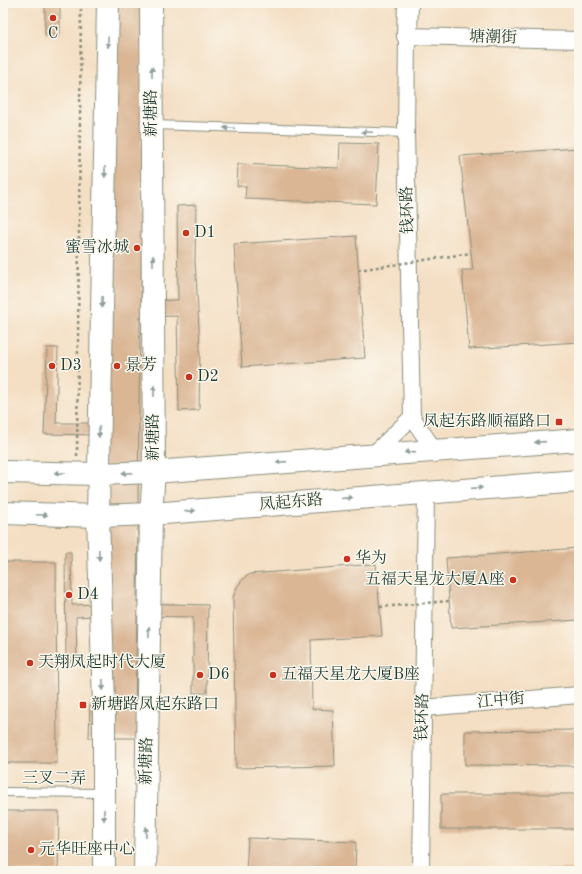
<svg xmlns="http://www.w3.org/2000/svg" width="582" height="874" font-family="'Old Standard TT','Noto Serif SC',serif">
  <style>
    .building { fill: #dab694 }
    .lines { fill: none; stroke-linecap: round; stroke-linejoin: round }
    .service-casing { stroke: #8a8e7c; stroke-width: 10 }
    .minor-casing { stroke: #8a8e7c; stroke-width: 18 }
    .tertiary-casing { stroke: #8a8e7c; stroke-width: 22 }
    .secondary-casing { stroke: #8a8e7c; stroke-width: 24 }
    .path { stroke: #8a8e7c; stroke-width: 2.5; stroke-dasharray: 3 3; stroke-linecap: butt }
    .service { stroke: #fff; stroke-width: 8 }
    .minor { stroke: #fff; stroke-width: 16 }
    .tertiary { stroke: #fff; stroke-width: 20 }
    .secondary { stroke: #fff; stroke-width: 22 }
    .path-bridge { stroke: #8a8e7c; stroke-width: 2.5; stroke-dasharray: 3 3; stroke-linecap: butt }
    .oneway { fill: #8f9e9a }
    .poi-dot { fill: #c8321e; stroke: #fbf7ec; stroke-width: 1.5 }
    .labels { text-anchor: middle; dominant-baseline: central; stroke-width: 3; stroke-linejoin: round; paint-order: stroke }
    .poi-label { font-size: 16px; fill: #1f3d34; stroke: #fbf7ec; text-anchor: start }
    .street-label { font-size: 16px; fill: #1f3d34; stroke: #fbf7ec }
  </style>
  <rect width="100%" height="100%" fill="#fbf7ec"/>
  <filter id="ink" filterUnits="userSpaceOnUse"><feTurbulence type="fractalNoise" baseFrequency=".025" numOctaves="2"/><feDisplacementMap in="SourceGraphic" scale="8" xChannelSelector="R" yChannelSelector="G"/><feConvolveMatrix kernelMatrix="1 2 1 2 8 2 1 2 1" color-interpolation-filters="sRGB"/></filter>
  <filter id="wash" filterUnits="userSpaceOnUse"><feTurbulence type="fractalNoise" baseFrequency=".012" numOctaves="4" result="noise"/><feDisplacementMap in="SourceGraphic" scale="16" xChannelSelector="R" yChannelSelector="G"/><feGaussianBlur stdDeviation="0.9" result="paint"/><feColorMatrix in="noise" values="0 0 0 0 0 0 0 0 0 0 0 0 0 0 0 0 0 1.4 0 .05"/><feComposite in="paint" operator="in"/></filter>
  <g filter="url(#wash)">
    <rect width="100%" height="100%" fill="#f4dfc4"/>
    <g id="blocks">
      <!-- building -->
      <g class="building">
        <rect x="45" y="3" width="15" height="31"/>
        <polygon points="100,3 142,3 141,301 178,300 177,206 196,205 195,260 200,344 199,410 179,411 177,316 140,317 137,603 208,605 207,693 193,693 193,617 137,616 135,704 138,704 138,738 89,738 90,704 93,703 94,616 76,617 77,661 66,661 65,552 71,552 72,605 94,604 95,435 44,434 47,348 58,348 56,423 95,423"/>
        <polygon points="340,143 379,144 376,204 245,199 246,186 237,186 238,164 339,168"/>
        <polygon points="579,148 579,342 469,349 462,270 473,270 460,156"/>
        <polygon points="356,236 365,358 242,367 234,244"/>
        <polygon points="579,548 579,620 451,628 446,558"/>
        <polygon points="3,562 56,562 57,763 3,763"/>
        <polygon points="376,564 382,636 311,640 312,709 333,710 335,766 236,768 233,598 237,587 244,578 250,574"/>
        <polygon points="579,730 579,766 465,765 465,731"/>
        <rect x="441" y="794" width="138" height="35"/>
        <polygon points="3,811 59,811 58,871 4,871"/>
        <polygon points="248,838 356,842 355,871 246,871"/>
        <polygon points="579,869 579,871 503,871 503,870"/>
      </g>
    </g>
  </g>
  <g filter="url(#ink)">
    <use href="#blocks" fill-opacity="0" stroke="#8a8e7c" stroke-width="1"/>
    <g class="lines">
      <defs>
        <g id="service">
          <polyline points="153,125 406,133"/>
          <polyline points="3,792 104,793"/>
        </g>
        <g id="minor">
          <polyline points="434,450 412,417 406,133 407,36 579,40"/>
          <polyline points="374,454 412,417"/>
          <polyline points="423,708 579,695"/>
          <polyline points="421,871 426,492"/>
        </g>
        <polyline id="tertiary" points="407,36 408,3"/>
        <g id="secondary">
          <polyline points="3,472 99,474 154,472 579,440"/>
          <polyline points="3,513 98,516 151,514 579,481"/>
          <polyline points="104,871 104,704 98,516 108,3"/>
          <polyline points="145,871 151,514 154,472 151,3"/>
        </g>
      </defs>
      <!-- service casing -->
      <use href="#service" class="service-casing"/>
      <!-- minor casing -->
      <use href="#minor" class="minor-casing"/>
      <!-- tertiary casing -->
      <use href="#tertiary" class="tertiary-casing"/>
      <!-- secondary casing -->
      <use href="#secondary" class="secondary-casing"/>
      <!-- path -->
      <polyline class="path" points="77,456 81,3"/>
      <!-- service -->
      <use href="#service" class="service"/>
      <!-- minor -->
      <use href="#minor" class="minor"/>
      <!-- tertiary -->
      <use href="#tertiary" class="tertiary"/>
      <!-- secondary -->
      <use href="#secondary" class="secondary"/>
      <!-- path-bridge -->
      <g class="path-bridge">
        <polyline points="358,270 471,253"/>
        <polyline points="380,607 449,601"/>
      </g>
    </g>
    <!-- one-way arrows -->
    <defs><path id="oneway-solid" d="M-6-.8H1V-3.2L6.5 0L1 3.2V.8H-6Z"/></defs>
    <g class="oneway">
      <use href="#oneway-solid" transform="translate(108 42) rotate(91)"/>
      <use href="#oneway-solid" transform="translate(152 72) rotate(-90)"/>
      <use href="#oneway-solid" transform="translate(229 128) rotate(-178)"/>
      <use href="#oneway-solid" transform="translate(367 132) rotate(-178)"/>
      <use href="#oneway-solid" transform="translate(105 172) rotate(91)"/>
      <use href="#oneway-solid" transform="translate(153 261) rotate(-90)"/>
      <use href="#oneway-solid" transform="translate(102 302) rotate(91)"/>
      <use href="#oneway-solid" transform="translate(154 391) rotate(-90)"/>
      <use href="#oneway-solid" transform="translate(99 432) rotate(91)"/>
      <use href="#oneway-solid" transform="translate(540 442) rotate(176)"/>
      <use href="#oneway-solid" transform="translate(410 452) rotate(176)"/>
      <use href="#oneway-solid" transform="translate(281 462) rotate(176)"/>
      <use href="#oneway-solid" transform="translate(60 473) rotate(-179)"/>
      <use href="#oneway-solid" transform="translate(127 473) rotate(177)"/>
      <use href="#oneway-solid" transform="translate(477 488) rotate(-4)"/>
      <use href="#oneway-solid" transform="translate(347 498) rotate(-5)"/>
      <use href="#oneway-solid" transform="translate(190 511) rotate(-5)"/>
      <use href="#oneway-solid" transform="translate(42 515) rotate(2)"/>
      <use href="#oneway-solid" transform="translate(99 555) rotate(88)"/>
      <use href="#oneway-solid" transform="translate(149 632) rotate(-89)"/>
      <use href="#oneway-solid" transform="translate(103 685) rotate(88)"/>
      <use href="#oneway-solid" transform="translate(104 815) rotate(90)"/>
      <use href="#oneway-solid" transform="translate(146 832) rotate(-89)"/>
    </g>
  </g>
  <!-- markers -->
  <g class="poi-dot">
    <circle cx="53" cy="18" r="4"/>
    <circle cx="186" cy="233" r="4"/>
    <circle cx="137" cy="248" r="4"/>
    <circle cx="52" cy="366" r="4"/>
    <circle cx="117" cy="366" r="4"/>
    <circle cx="189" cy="377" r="4"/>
    <rect x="555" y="418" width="8" height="8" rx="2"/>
    <circle cx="347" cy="559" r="4"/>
    <circle cx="513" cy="580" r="4"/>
    <circle cx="69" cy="595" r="4"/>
    <circle cx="30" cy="663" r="4"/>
    <circle cx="200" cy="675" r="4"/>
    <circle cx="273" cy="675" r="4"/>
    <rect x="79" y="701" width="8" height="8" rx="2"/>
    <circle cx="31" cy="850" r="4"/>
  </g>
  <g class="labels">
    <!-- poi labels -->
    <g class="poi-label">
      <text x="53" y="34" text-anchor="middle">C</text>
      <text x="194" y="233">D1</text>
      <text x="129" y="248" text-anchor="end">蜜雪冰城</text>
      <text x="60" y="366">D3</text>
      <text x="125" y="366">景芳</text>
      <text x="197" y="377">D2</text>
      <text x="551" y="422" text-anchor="end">凤起东路顺福路口</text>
      <text x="355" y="559">华为</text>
      <text x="505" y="580" text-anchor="end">五福天星龙大厦A座</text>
      <text x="77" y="595">D4</text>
      <text x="38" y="663">天翔凤起时代大厦</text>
      <text x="208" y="675">D6</text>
      <text x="281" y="675">五福天星龙大厦B座</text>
      <text x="91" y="705">新塘路凤起东路口</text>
      <text x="39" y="850">元华旺座中心</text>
    </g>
    <!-- street labels -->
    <g class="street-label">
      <text transform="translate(493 38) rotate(1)">塘潮街</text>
      <text transform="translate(152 113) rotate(-90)">新塘路</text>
      <text transform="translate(408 210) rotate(-91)">钱环路</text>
      <text transform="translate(154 437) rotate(-90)">新塘路</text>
      <text transform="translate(291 503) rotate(-5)">凤起东路</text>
      <text transform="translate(501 701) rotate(-5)">江中街</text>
      <text transform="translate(423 717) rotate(-89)">钱环路</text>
      <text transform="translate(147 761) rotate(-89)">新塘路</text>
      <text transform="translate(54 779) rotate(1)">三叉二弄</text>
    </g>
  </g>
  <!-- margin -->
  <rect width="582" height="874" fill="none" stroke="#fbf7ec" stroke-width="16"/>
</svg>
